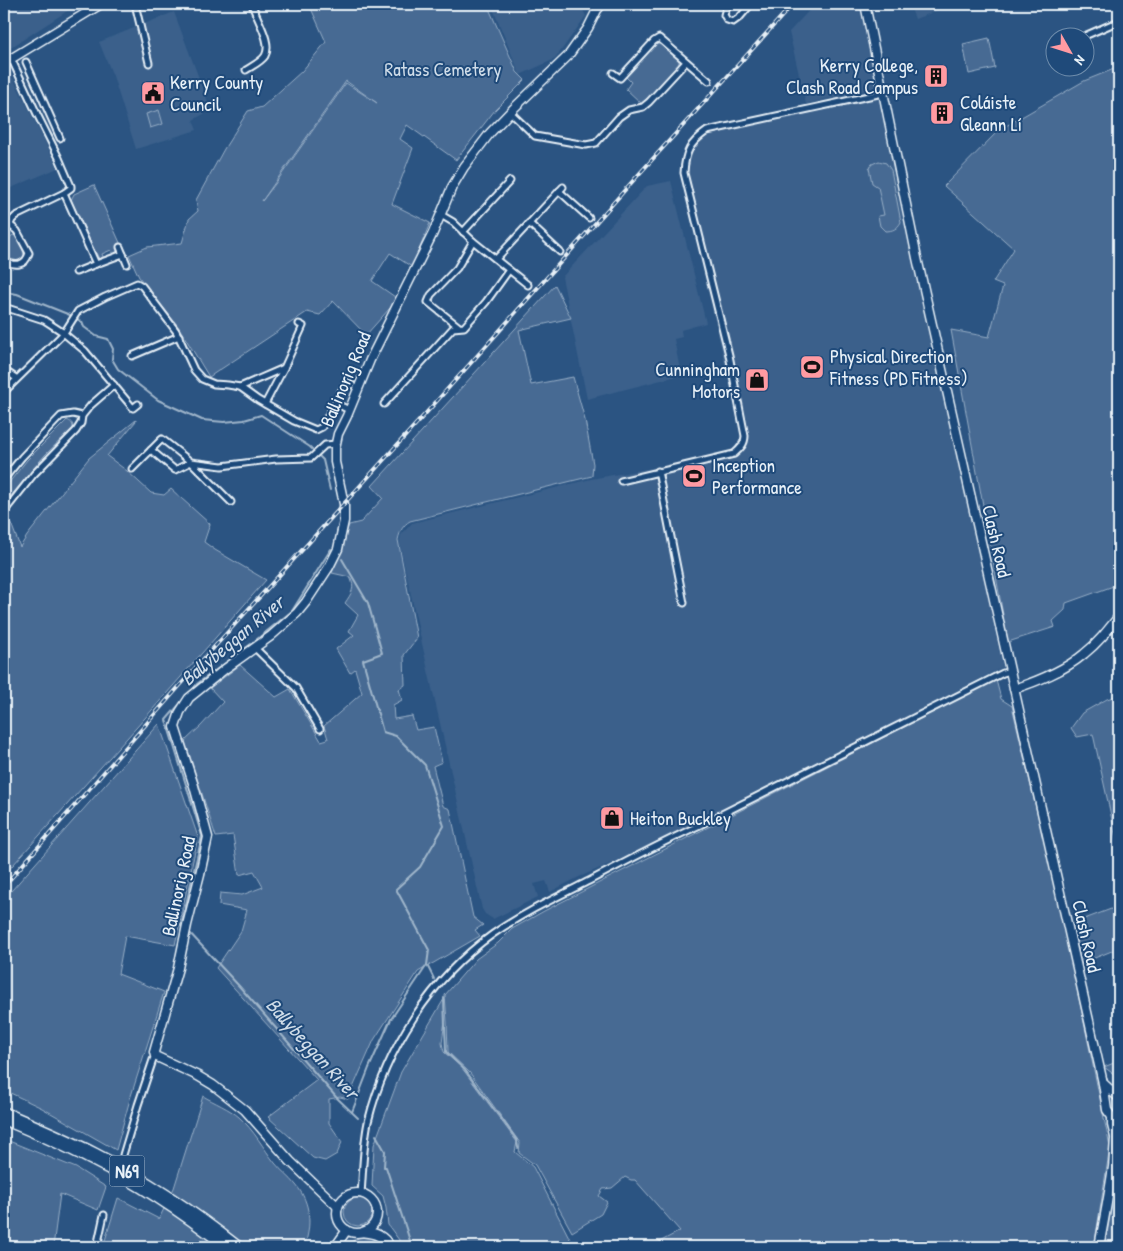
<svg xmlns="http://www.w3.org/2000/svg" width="1123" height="1251" font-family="'Patrick Hand',sans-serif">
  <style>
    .built { fill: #3a608b }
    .green { fill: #476b93; stroke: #98aec6; fill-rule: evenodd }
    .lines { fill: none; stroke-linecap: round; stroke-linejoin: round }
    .stream { stroke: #a0b6cb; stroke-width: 2 }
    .street-casing { stroke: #e8f1f8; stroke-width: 9 }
    .secondary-casing { stroke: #e8f1f8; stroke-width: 11 }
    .primary-casing { stroke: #e8f1f8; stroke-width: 12 }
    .street { stroke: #1f4a7a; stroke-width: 5 }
    .secondary { stroke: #1f4a7a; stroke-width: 8 }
    .primary { stroke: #1f4a7a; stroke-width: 9 }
    .rail-casing { stroke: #e8f1f8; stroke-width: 4 }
    .rail { stroke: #1f4a7a; stroke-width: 2; stroke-dasharray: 5.5; stroke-linecap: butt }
    .labels { text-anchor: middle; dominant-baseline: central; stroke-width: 4; stroke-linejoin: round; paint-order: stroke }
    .shield { fill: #1f4a7a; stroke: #acbfd2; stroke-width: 1 }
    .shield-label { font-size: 18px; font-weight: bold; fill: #e8f1f8 }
    .poi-label { font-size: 19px; fill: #e8f1f8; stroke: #1f4a7a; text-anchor: start }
    .park-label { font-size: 19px; fill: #d0dde9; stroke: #1f4a7a }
    .street-label { font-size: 19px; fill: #e8f1f8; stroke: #1f4a7a }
    .water-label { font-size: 20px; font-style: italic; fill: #d0dde9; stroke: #1f4a7a }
  </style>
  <rect width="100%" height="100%" fill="#2b5482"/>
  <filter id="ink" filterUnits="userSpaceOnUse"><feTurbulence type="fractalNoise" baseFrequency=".02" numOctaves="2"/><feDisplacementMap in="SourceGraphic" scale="10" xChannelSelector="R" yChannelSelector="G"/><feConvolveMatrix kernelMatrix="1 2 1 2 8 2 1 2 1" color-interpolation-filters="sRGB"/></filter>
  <g filter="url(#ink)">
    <!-- built -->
    <g class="built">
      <polygon points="4,4 78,4 4,52"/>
      <polygon points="491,4 580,4 586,16 555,59 520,75"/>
      <polygon points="815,4 860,4 879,87 806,104 789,32"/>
      <polygon points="909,4 969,4 961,7 952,5 915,19"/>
      <polygon points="174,12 211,110 193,120 197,130 136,149 113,76 99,42"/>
      <polygon points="8,68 58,168 4,191 4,71"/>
      <polygon points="880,91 1003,667 702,822 655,844 577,878 550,892 546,881 534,884 538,897 493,919 485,914 482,909 399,542 401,535 412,523 591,479 663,466 733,449 740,440 740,429 681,174 681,161 685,149 694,138 705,130 794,108"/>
      <polygon points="671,181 706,323 681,330 682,337 674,339 681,375 587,399 562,277 647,186"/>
    </g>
    <!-- green -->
    <g class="green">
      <path d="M309 4H487L517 72 525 80 495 110 456 160 407 125 400 139 413 148 392 204 430 223 412 267 390 253 372 281 398 299 366 335 333 301 320 315 307 312 209 377 178 326 139 277 129 255 147 247 182 243 189 219 198 211 196 200 224 149 248 111 262 107 302 71 326 42ZM346 81 377 103 346 83 275 184 262 201Z"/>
      <polygon points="989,38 995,68 969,74 963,44"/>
      <polygon points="659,44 664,46 679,60 679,65 642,104 626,89 631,82 626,77 655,45"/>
      <polygon points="1119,67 1119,584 1066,603 1065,610 1053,621 1055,627 1008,642 951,330 989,337 1003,286 993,282 1014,249 944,186 999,130 1084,81"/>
      <polygon points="159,110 163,124 150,128 146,114"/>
      <path d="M879 161 886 163 891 170 901 222C897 229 893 231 885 231L880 226 878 216 884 215 878 187 872 183 869 168 872 164Z"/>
      <polygon points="94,185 121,245 116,248 117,251 113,255 111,250 102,254 104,259 100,259 98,257 71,200 74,194"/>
      <path d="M13 235 16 236C22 243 25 252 23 261 16 263 10 261 4 258 4 250 5 240 13 235Z"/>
      <path d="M555 285 571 318 519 330 531 385 573 377 585 420 593 464 592 476 410 521C403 525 400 531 398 540L417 638 404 655 405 685 399 689 402 700 393 705 394 719 412 716 416 730 434 727 442 762 433 766 443 806 450 809 473 917 483 925 475 930 480 936 418 972 374 1040 348 1099 340 1097 329 1099V1123L342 1142 337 1154 325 1161 313 1158 268 1117 317 1080 216 968 241 931 247 910 219 905 220 893 242 895 263 887 254 871 239 875 233 835 216 837 185 741 201 726 223 702 210 688 240 665 276 697 290 689 321 741 328 739 324 726 362 693 355 669 350 673 336 649 354 635 349 631 358 615 345 603C351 594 356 588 350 577L332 573 349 525 361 522 383 498 372 486Z"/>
      <path d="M67 420C71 422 73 423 73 428L45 455 9 498H4V489L27 460Z"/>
      <polygon points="136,420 136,421 107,456 127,471 151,493 164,495 171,489 210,524 204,542 215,550 266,580 145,718 4,875 4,515 12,526 20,547 27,536 89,458"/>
      <polygon points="996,680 1001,699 1012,706 1063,922 1110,1147 1094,1247 650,1247 680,1231 635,1180 631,1180 625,1177 612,1188 603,1189 599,1196 607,1202 601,1214 572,1232 535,1165 519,1153 520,1143 470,1073 448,1052 447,1022 445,995 476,959 498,943 512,929 544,911"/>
      <polygon points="1119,695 1119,852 1093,734 1077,737 1071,728 1082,713 1107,699"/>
      <polygon points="159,724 198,837 175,945 125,936 118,974 164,992 130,1099 116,1150 42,1108 4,1090 4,899"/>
      <polygon points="1119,906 1119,948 1080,964 1074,923"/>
      <polygon points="444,999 445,1020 442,1043 444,1052 462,1068 517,1142 515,1152 533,1167 574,1247 400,1247 399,1240 388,1225 386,1208 383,1196 372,1186 374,1145 401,1072"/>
      <polygon points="1119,1061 1119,1078 1104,1067"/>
      <path d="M203 1096C213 1102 230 1109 239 1117 254 1130 263 1148 275 1163 281 1171 290 1177 296 1185 311 1203 312 1226 304 1247H103L118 1198 159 1219 174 1188Z"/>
      <polygon points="4,1139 76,1168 106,1187 98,1210 60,1194 53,1247 4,1247"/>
      <polygon points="1119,1159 1119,1247 1105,1247"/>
      <circle cx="358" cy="1212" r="14"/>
      <polygon points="360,1237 375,1237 383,1247 341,1247"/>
    </g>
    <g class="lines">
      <!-- stream -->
      <g class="stream">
        <polyline points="4,292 17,294 70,315 82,322 84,327 96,336 108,339 113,349 112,359 118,369 158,400 202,420 224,422 244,420 261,415 310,447 323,460 330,490"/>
        <polyline points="342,559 368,603 382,653 363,660 383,732 396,736 425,765 444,826 420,867 396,889 429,950 427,965 434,979"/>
        <polyline points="190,693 197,684 251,644 292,611 331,549"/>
        <polyline points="182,928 181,926 202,836 166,720 185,698"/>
        <polyline points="188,931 239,986 336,1097 358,1118"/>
        <polyline points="444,998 446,1052 465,1070 517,1140 518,1148"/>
        <polyline points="352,1112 369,1068 391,1019 427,965"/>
        <polyline points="376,1135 385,1151 384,1167 386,1167 412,1247"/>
      </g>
      <defs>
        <g id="street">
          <polyline points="135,4 149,63"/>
          <polyline points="730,4 726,8 724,15 727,20 733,22 740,17 751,4"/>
          <polyline points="1080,38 1119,21"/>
          <polyline points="26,62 60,138"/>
          <path d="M246 70C252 66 261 62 265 56 273 43 256 18 252 4"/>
          <polyline points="613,73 620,78 654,41 659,38 709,81"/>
          <polyline points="510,112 535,136 586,145 596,143 619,117 629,110 643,107 649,102 686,62"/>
          <polyline points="559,191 589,218"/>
          <polyline points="64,193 96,264 123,254"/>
          <polyline points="441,215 453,222 473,241 528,285"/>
          <polyline points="529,223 560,252"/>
          <polyline points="463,232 510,181"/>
          <polyline points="4,238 12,220 16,216 64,193 71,188 71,186 59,158 37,114 11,58"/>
          <polyline points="120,247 127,264"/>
          <polyline points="496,259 563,187"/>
          <path d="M4 261C15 266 25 267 29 253L17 231 10 225"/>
          <polyline points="76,272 96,264"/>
          <polyline points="4,307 44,320 61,331 85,351 133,408 138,404"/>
          <polyline points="458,326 428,302 431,295 457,268 473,241"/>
          <polyline points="132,356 179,336"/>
          <polyline points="4,372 7,372 16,378"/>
          <polyline points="240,387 284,368 303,326 299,324"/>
          <polyline points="4,392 64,333 78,311 105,297 137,283 142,286 176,331 194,370 202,379 214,384 228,385 240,387 258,400 294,421 316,430 322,427 335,403 349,410"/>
          <polyline points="335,403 346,382 352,385"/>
          <polyline points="265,404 284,368"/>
          <polyline points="384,404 453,328 464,327 486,302 509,270"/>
          <polyline points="132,469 151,450"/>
          <polyline points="658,471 684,603"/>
          <polyline points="4,479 22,457 61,416 73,414 82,416"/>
          <path d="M621 481 734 454C740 449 745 444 745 436L729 355 684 173C685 152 690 143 707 131L883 93"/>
          <polyline points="231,502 191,462 175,470 151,450 162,439 191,462 222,466 276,459 311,458 325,445 336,444"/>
          <polyline points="4,512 34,474 76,431 81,423 82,416 91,405 114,385"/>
          <polyline points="255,648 296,688 320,729"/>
          <polyline points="123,1155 138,1105 153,1060 155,1056"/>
          <path d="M361 1194C363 1170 363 1146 368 1122 386 1049 431 978 493 934 523 913 557 897 589 881 625 862 661 843 698 826L1003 673 1010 671"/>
          <polyline points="97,1247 104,1215"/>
        </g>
        <g id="secondary">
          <polyline points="865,4 917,258 1103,1083 1107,1110 1112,1117 1112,1125 1115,1137"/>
          <polyline points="4,63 101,4"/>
          <path d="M1014 689C1038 681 1064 671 1084 654 1098 643 1108 630 1119 616"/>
          <polyline points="1103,1083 1119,1098"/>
          <circle cx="357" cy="1213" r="20"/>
          <polyline points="338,1207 290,1161 245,1110 213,1085 198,1076 155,1056 154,1052 178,968 187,925 200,874 208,837 194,786 175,727 180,712 189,698 225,669 271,636 297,613 306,602 329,567 338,549 344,521 344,504 335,462 335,448 338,434 347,416 370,360 433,233 452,187 464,167 490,133 513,109 568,56 588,28 597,10 602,4"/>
          <polyline points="335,1247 347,1230"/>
          <path d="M1099 1247C1104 1220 1109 1194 1113 1167 1115 1152 1113 1135 1119 1121"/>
        </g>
        <g id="primary">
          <path d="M4 1112C34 1125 65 1138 95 1153 146 1179 195 1212 239 1247"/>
          <path d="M4 1120C33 1132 63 1145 91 1160 139 1184 184 1214 226 1247"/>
          <path d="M364 1232C376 1233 383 1236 390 1247"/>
        </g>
      </defs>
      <!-- street casing -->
      <use href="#street" class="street-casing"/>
      <!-- secondary casing -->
      <use href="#secondary" class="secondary-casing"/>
      <!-- primary casing -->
      <use href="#primary" class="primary-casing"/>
      <!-- street -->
      <use href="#street" class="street"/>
      <!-- secondary -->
      <use href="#secondary" class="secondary"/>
      <!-- primary -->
      <use href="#primary" class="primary"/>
      <defs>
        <polyline id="rail" points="4,886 198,665 427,412 640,173 793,4"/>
      </defs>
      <!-- rail casing -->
      <use href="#rail" class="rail-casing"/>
      <!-- rail -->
      <use href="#rail" class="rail"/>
    </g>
  </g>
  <!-- icons -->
  <defs>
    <symbol id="building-square" viewBox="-11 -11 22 22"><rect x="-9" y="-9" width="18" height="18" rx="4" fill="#ff9aa2" stroke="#1f4a7a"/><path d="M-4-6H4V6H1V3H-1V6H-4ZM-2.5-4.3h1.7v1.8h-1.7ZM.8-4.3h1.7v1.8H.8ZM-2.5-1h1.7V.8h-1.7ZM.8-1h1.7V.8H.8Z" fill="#111"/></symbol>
    <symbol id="civic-square" viewBox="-11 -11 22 22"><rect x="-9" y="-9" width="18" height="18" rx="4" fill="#ff9aa2" stroke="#1f4a7a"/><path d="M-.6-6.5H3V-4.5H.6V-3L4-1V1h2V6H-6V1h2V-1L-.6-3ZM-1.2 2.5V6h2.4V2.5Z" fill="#111"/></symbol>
    <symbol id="stadium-square" viewBox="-11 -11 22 22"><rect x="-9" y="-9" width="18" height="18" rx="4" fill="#ff9aa2" stroke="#1f4a7a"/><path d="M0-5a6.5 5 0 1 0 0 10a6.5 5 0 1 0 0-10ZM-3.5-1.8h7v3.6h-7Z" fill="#111"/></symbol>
    <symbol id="shop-square" viewBox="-11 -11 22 22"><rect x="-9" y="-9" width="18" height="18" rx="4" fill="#ff9aa2" stroke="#1f4a7a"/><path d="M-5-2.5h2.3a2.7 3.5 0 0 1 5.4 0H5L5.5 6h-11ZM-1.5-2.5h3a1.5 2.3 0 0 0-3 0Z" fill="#111"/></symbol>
  </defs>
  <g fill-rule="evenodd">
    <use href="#building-square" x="922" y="62" width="28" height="28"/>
    <use href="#civic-square" x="139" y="79" width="28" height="28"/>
    <use href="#building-square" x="928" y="99" width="28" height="28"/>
    <use href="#stadium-square" x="798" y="353" width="28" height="28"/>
    <use href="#shop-square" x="743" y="366" width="28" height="28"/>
    <use href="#stadium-square" x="680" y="462" width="28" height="28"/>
    <use href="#shop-square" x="598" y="804" width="28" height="28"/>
  </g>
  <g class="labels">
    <!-- shield labels -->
    <rect class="shield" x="109.5" y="1155.5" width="35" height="31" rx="4"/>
    <g class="shield-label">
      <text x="127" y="1171">N69</text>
    </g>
    <!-- poi labels -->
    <g class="poi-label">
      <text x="918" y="65" text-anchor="end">Kerry College,<tspan x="918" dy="22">Clash Road Campus</tspan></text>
      <text x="170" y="82">Kerry County<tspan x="170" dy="22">Council</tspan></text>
      <text x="960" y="102">Coláiste<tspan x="960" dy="22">Gleann Lí</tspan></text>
      <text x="830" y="356">Physical Direction<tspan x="830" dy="22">Fitness (PD Fitness)</tspan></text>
      <text x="740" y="369" text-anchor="end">Cunningham<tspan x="740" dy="22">Motors</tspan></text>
      <text x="712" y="465">Inception<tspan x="712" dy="22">Performance</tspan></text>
      <text x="630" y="818">Heiton Buckley</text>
    </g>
    <!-- park labels -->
    <g class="park-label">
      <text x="443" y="69">Ratass Cemetery</text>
    </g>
    <!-- street labels -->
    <g class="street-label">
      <text transform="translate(345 379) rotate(-67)">Ballinorig Road</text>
      <text transform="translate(997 541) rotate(77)">Clash Road</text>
      <text transform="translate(178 886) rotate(-78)">Ballinorig Road</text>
      <text transform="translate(1087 936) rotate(77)">Clash Road</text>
    </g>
    <!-- water labels -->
    <g class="water-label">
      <text transform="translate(232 640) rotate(-40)">Ballybeggan River</text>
      <text transform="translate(313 1048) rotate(48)">Ballybeggan River</text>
    </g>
  </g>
  <!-- margin -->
  <rect width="1123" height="1251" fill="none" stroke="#1f4a7a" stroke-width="20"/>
  <rect x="10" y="10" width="1103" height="1231" fill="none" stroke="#e8f1f8" stroke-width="2" filter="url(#ink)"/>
  <!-- north arrow -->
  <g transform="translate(1070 52) rotate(129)"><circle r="24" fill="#1f4a7a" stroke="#6f8dac"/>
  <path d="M0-4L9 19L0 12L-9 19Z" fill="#ff9aa2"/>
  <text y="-8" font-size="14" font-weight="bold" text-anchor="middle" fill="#e8f1f8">N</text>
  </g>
</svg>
